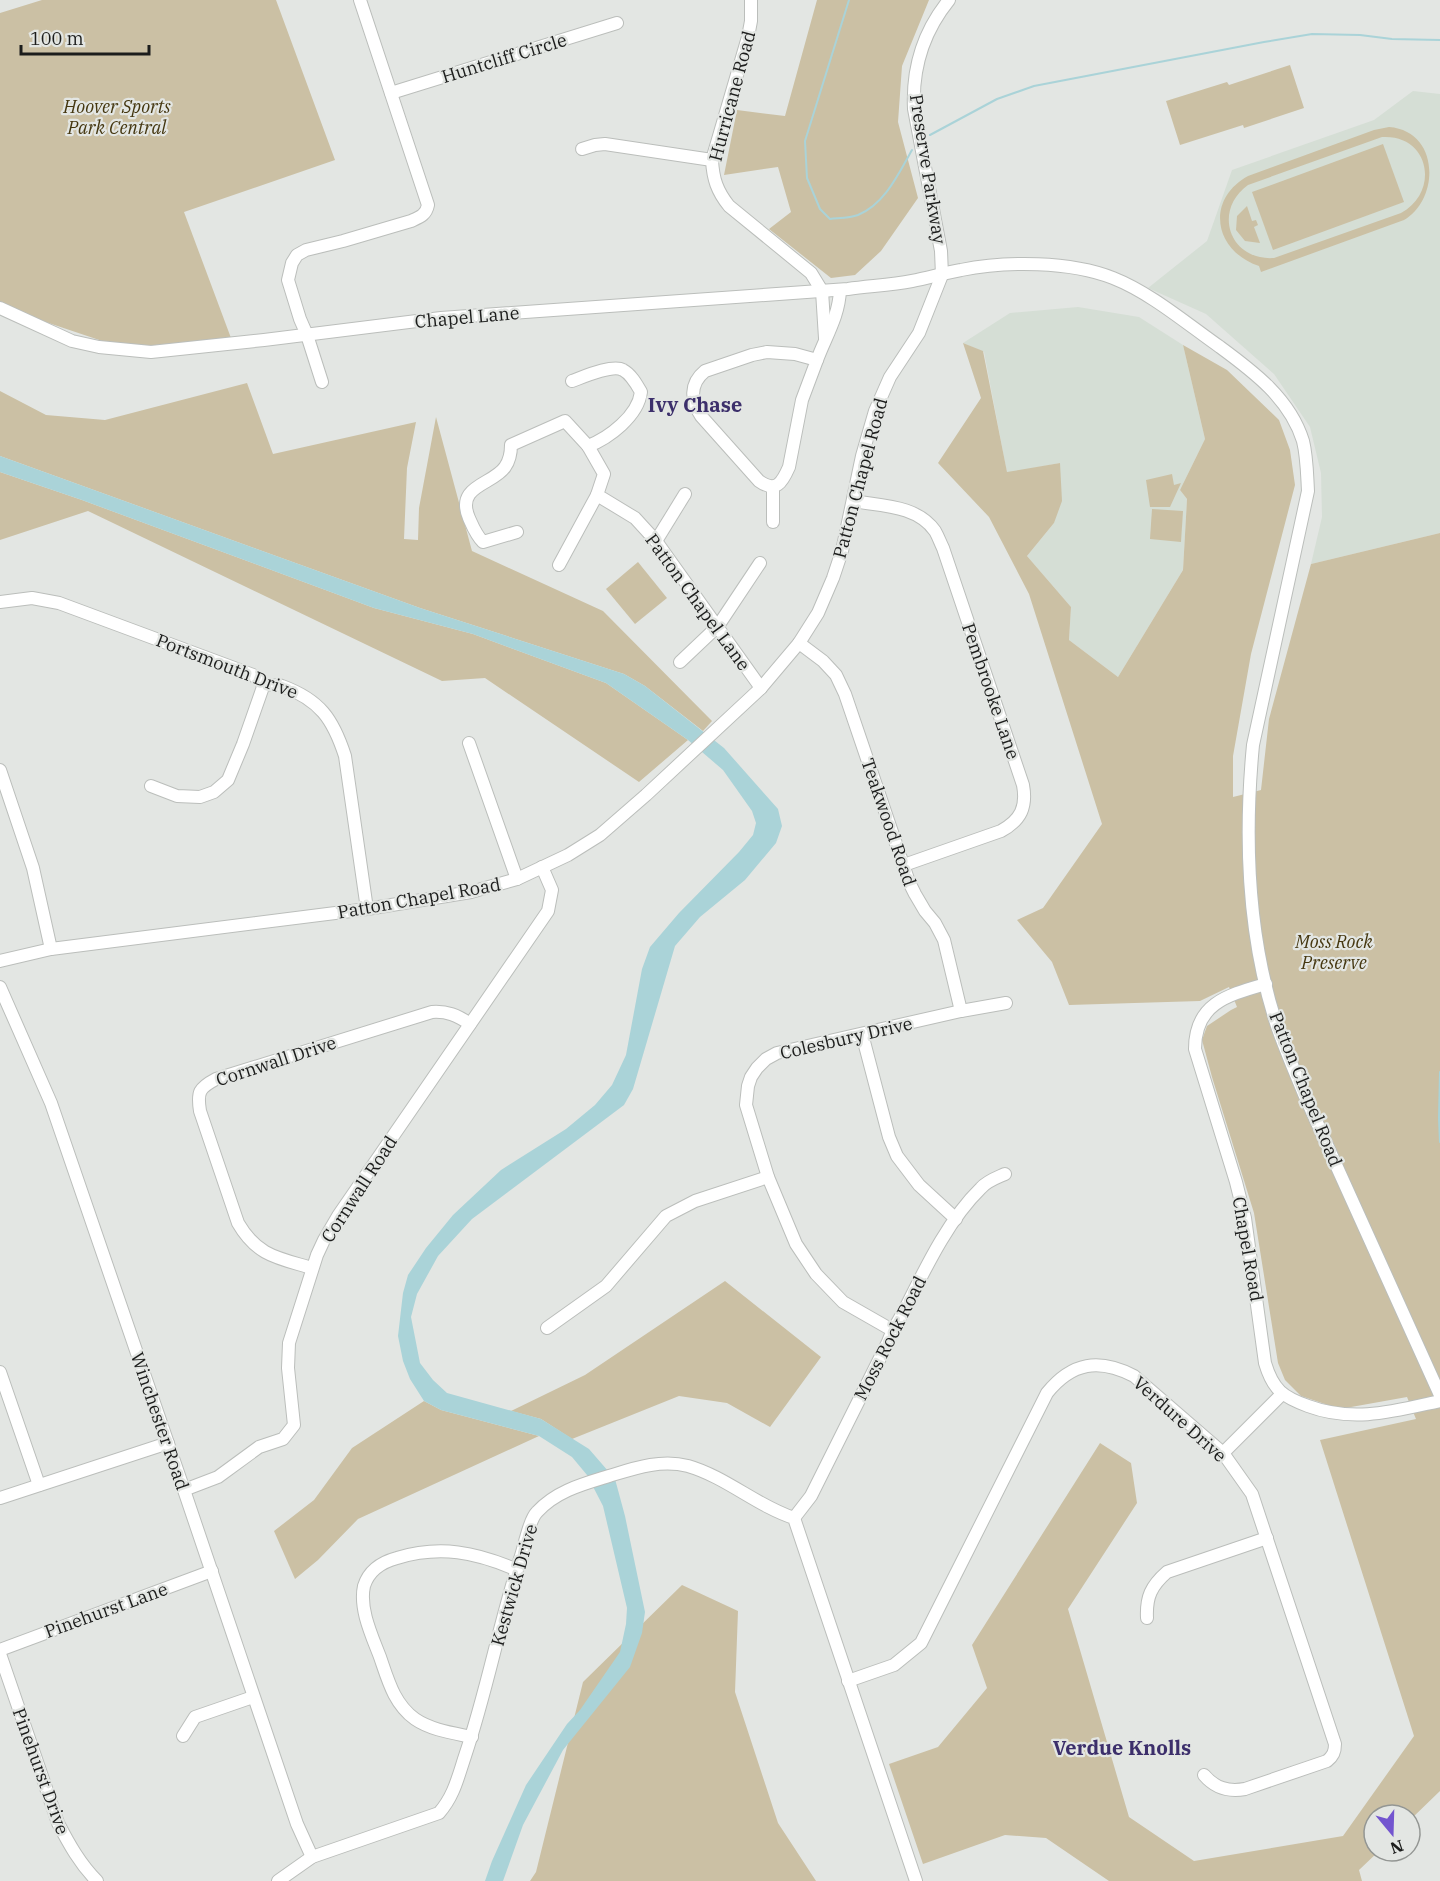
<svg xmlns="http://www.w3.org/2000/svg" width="1440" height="1881" font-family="'IBM Plex Serif',serif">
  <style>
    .built { fill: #d5ded5 }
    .green { fill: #cbc0a4; fill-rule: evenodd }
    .water { fill: #aad3d8 }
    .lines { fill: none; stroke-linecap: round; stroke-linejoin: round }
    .stream { stroke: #aad3d8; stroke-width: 2 }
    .minor-casing { stroke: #bbbebb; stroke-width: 14 }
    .minor { stroke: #fff; stroke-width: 12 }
    .labels { text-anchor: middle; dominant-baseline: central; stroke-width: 4.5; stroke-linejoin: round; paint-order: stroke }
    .street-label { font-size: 18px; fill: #1c1d1c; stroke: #e3e6e3 }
    .park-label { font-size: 18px; font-style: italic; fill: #453710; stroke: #e3e6e3 }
    .neighbourhood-label { font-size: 20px; font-weight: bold; fill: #3c2f6b; stroke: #e3e6e3 }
  </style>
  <rect width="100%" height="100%" fill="#e3e6e3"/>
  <!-- built -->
  <g class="built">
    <polygon points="1413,91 1440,94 1440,533 1311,564 1322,517 1321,473 1310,427 1274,374 1206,314 1148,288 1207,241 1232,170 1374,120"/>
    <polygon points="1078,307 1139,317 1183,345 1205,439 1180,490 1187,499 1183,570 1118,677 1069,640 1071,607 1027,556 1054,523 1060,463 1007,473 984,352 963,343 1010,313"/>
  </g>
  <!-- green -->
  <g class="green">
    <polygon points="42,0 276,0 335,160 184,212 231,338 123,348 7,309 0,304 0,13"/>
    <polygon points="817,0 929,0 902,66 898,122 918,198 881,251 855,275 831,278 769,229 791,212 778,167 724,175 737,110 785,116"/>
    <polygon points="1290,65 1304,108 1244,128 1243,125 1180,145 1166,101 1227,82 1229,85"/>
    <path d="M1389 127C1440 131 1440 199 1404 220L1261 272 1259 266C1214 251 1205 200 1248 176L1374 130ZM1382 137C1430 134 1440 192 1401 213L1274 258C1230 261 1212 211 1248 185Z"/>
    <polygon points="1383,144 1404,202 1273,250 1252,192"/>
    <polygon points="1247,206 1252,221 1256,220 1258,225 1254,227 1260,243 1245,241 1236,230 1237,216"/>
    <polygon points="963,343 983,351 1007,472 1060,463 1062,501 1054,523 1027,556 1071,607 1069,640 1118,677 1183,570 1187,499 1180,490 1205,439 1183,345 1227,370 1279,420 1290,450 1295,485 1251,654 1233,756 1233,797 1261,790 1269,719 1311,564 1440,533 1440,1791 1410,1820 1410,1815 1374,1815 1374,1851 1379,1851 1359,1870 1362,1881 1109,1881 1046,1838 1005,1835 923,1864 889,1764 938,1747 987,1688 972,1645 1100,1443 1131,1463 1137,1503 1068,1609 1129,1817 1194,1861 1343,1836 1414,1736 1320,1440 1416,1419 1407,1397 1340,1409 1301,1396 1285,1380 1278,1363 1254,1213 1212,1077 1202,1040 1207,1026 1231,1010 1237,1007 1229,987 1200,1001 1069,1005 1052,962 1017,920 1043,908 1102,824 1029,594 989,517 938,463 981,398"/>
    <polygon points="247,383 273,454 416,422 407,468 404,539 418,540 419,508 436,417 472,551 603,611 712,721 703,731 645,686 624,674 420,608 0,456 0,391 46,415 105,420"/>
    <polygon points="0,472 82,500 374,608 473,634 606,683 688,740 639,782 485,678 442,681 88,511 0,540"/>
    <polygon points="1172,474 1174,485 1181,483 1170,507 1150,507 1146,480"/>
    <polygon points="1152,509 1183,511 1181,542 1150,539"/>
    <polygon points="638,562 667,598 635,624 606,589"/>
    <polygon points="725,1281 821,1357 770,1427 727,1403 679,1396 572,1439 541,1419 511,1411 585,1375"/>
    <polygon points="424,1401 441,1410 539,1436 358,1519 318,1560 295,1579 274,1531 314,1500 352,1448"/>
    <polygon points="682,1585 738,1611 735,1692 778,1823 816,1881 530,1881 536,1872 583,1682"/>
  </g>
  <!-- water -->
  <polygon class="water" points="0,456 420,608 624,674 645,686 724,748 778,809 782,826 776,843 745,880 700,917 675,946 633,1089 624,1105 472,1219 438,1256 417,1294 411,1317 420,1363 433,1380 447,1393 541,1419 589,1449 615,1479 625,1516 645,1612 642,1633 630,1667 563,1750 523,1825 503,1881 485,1881 492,1861 526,1785 567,1724 580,1710 620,1652 626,1624 627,1608 603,1506 587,1475 572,1457 539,1436 441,1410 424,1401 410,1379 403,1361 398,1336 403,1293 408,1275 426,1248 453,1215 501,1170 566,1129 595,1105 612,1085 626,1055 642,969 650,947 679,913 739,852 753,835 756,823 752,811 723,770 688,740 606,683 473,634 374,608 82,500 0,472"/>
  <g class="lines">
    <!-- stream -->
    <g class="stream">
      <path d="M849 0 805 141 807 178 820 209 830 219C839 218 850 218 858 215 885 204 899 173 912 150"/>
      <polyline points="930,135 997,99 1034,86 1264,42 1312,34 1360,35 1392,39 1440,40"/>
      <polyline points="1440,1072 1439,1118 1440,1142"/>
    </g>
    <defs>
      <g id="minor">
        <path d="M751 0V21L748 37 712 160C713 179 717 191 729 206L811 273 822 291 825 338"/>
        <polyline points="391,93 617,23"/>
        <polyline points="582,149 595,145 605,144 712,160"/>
        <path d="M0 308 72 341 99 347 151 352 264 340 441 318 848 289C869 286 891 285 912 281 928 278 944 273 961 270 1006 261 1070 261 1113 278 1151 293 1187 324 1220 347 1254 372 1290 399 1303 441 1307 457 1307 474 1308 491L1253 745C1244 839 1247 935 1277 1026 1285 1049 1295 1072 1304 1094L1440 1395"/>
        <path d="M767 352 795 354 817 360 802 400 789 467C782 483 776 493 759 481L701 416C691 401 689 384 705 371L752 355Z"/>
        <path d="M817 360C826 336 839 316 840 290"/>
        <path d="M572 381C583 377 613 364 623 370 631 374 637 385 641 392 638 416 609 438 588 446"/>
        <path d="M322 382 307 335 300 319 288 280 292 263 297 255 306 250 343 241 411 221C420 217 426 215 428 205L360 0"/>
        <polyline points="773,487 773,522"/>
        <path d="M853 501C881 506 917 505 935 531 938 536 940 542 943 548L1023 785C1027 807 1021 820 1001 831L904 865"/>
        <path d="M517 532 483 542C476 535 473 527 469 518 455 485 493 485 505 467 510 460 511 453 511 445L565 421 588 446 604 474 597 495 635 518 656 541 761 688"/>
        <polyline points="656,541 685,494"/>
        <polyline points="559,565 597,495"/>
        <path d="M0 602 32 598 59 603 253 675C256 678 260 682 264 684 269 686 277 684 282 686 320 700 333 719 345 756L367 909"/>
        <polyline points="799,643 823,661 836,675 845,694 909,882 915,894 925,911 935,923 944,940 961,1011"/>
        <polyline points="680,662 718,626 760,563"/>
        <polyline points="469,743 517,879"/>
        <polyline points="0,770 33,868 51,949"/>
        <polyline points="151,786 177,796 200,797 214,792 228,780 243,744 264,684"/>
        <path d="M0 961 51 949 367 909 471 892 517 879 568 855 600 835 646 795 761 688 799 643 818 613 833 578 842 551 862 456 875 411 890 377 919 333 942 275 941 251 914 109C912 68 923 32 949 0"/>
        <path d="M1266 984C1228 995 1195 1003 1195 1049L1236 1182 1245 1218 1265 1363C1273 1390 1283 1397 1308 1406 1354 1423 1394 1411 1440 1401"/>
        <polyline points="0,987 51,1103 184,1490 297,1824 312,1857"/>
        <polyline points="862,1034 889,1137 897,1156 919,1185 956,1219"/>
        <path d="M312 1268C278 1258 257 1256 238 1223L200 1111C197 1092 199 1088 216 1079L432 1012C447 1011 457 1015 470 1024"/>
        <polyline points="547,1328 606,1286 666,1216 695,1201 768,1177"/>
        <polyline points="892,1330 843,1302 816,1274 796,1244 768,1177 746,1105 748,1086 751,1077 757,1068 766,1059 777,1053 961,1011 1006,1003"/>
        <polyline points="0,1372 39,1485"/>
        <polyline points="1223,1453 1282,1394"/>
        <polyline points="184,1490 218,1477 259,1447 283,1439 294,1425 288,1368 289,1343 317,1255 324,1240 338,1216 548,911 552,890 542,867"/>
        <polyline points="0,1498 168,1443"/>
        <path d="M794 1518 811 1496 888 1342C892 1330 899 1320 905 1309 925 1269 948 1220 981 1188 987 1181 996 1178 1005 1174"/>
        <path d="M1147 1618C1146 1597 1151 1586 1167 1572L1267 1538"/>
        <polyline points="0,1650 212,1571"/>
        <path d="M0 1654 58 1823C69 1844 80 1864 97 1881"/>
        <path d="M848 1681 894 1665 921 1643 1047 1393C1072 1362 1099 1358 1134 1376L1223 1453 1252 1494 1335 1744C1335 1752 1333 1756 1327 1761L1245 1789C1228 1792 1215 1788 1204 1775"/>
        <polyline points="183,1736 195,1717 253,1697"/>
        <path d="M472 1737C453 1733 431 1730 415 1719 394 1704 388 1680 380 1657 372 1636 359 1609 364 1586 369 1570 382 1562 397 1558 440 1545 476 1552 517 1570"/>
        <path d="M278 1881 312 1857 439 1813C454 1796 458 1777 465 1756 487 1691 499 1624 520 1559 524 1548 529 1520 537 1512 556 1491 583 1484 609 1476 635 1468 661 1459 688 1466 726 1477 757 1506 794 1518L916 1881"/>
      </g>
    </defs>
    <!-- minor casing -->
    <use href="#minor" class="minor-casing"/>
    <!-- minor -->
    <use href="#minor" class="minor"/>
  </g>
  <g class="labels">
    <!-- street labels -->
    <g class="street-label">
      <text transform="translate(504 58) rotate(-17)">Huntcliff Circle</text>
      <text transform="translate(732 96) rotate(-75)">Hurricane Road</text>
      <text transform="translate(928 169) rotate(81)">Preserve Parkway</text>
      <text transform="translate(467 317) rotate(-5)">Chapel Lane</text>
      <text transform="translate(860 478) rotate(-75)">Patton Chapel Road</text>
      <text transform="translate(698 602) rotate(54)">Patton Chapel Lane</text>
      <text transform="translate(227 666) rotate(21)">Portsmouth Drive</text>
      <text transform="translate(991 691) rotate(71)">Pembrooke Lane</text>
      <text transform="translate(889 822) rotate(71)">Teakwood Road</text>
      <text transform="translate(419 898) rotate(-10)">Patton Chapel Road</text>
      <text transform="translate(846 1038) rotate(-13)">Colesbury Drive</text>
      <text transform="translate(276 1061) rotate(-18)">Cornwall Drive</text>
      <text transform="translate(1306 1089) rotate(68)">Patton Chapel Road</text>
      <text transform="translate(359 1189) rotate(-57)">Cornwall Road</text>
      <text transform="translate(1248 1249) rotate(80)">Chapel Road</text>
      <text transform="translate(890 1338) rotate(-63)">Moss Rock Road</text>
      <text transform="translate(1180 1419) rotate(42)">Verdure Drive</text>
      <text transform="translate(160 1421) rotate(71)">Winchester Road</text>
      <text transform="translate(514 1585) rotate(-74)">Kestwick Drive</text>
      <text transform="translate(106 1610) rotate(-20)">Pinehurst Lane</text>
      <text transform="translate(41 1771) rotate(70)">Pinehurst Drive</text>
    </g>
    <!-- park labels -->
    <g class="park-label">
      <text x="117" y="106">Hoover Sports<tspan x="117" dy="21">Park Central</tspan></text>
      <text x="1334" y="941">Moss Rock<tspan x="1334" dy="21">Preserve</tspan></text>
    </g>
    <!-- neighbourhood labels -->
    <g class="neighbourhood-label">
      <text x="695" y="404">Ivy Chase</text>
      <text x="1122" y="1747">Verdue Knolls</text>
    </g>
  </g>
  <!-- north arrow -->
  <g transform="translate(1392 1833) rotate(161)"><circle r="28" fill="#e3e6e3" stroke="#939693" stroke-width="1.5"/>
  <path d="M0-4.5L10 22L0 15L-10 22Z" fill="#7355cf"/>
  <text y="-9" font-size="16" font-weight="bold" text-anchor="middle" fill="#1c1d1c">N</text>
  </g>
  <!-- scale -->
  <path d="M21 45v9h128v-9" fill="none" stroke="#1c1d1c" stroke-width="3"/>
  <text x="30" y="45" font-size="18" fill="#1c1d1c" stroke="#e3e6e3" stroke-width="4.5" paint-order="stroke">100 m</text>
</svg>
